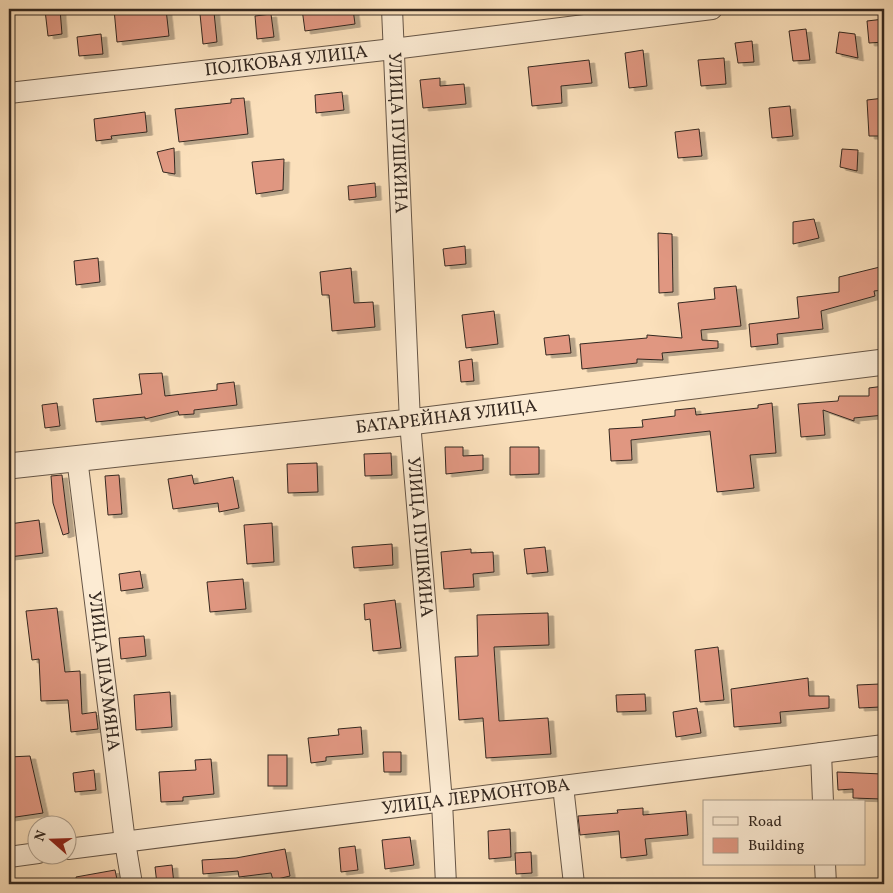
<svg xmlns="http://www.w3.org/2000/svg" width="893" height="893" font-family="Vollkorn,serif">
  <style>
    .building { fill: #e09781; stroke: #342820; filter: url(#shadow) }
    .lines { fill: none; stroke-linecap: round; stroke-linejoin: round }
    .minor-casing { stroke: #665647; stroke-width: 22 }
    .tertiary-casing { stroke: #665647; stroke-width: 27 }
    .minor { stroke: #fcebd3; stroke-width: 20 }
    .tertiary { stroke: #fcebd3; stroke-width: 25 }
    .labels { text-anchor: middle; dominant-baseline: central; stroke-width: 4.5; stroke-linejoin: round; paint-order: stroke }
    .street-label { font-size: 18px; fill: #342820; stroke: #fcebd3 }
  </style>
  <defs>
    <filter id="shadow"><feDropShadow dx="5.5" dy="3" stdDeviation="0" flood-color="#0004"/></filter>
  </defs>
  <rect width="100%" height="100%" fill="#fbe0bb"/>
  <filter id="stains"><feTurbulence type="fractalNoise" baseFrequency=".004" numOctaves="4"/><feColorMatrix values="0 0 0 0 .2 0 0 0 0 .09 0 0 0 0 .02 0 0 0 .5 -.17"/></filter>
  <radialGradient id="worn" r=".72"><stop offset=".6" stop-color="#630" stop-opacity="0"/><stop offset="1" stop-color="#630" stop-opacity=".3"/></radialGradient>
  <!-- building -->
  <g class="building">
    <polygon points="60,9 62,34 48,36 45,10"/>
    <polygon points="114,9 166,9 169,36 117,42"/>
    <polygon points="302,9 353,9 355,24 305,31"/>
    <polygon points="214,12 217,42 203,44 200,14"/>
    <polygon points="271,14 274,37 257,39 255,16"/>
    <polygon points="884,19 884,42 869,43 867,21"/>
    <polygon points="806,29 810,60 793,61 789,31"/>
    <polygon points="839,32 855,34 858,58 836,53"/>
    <polygon points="101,34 103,54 79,56 77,37"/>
    <polygon points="752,41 754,62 738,63 735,43"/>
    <polygon points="643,50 647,86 629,88 625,53"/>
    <polygon points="724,58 726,84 701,86 698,60"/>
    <polygon points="589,60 592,83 561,86 562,103 532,106 528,67"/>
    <polygon points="440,78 440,86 464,84 466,104 423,108 420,80"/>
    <polygon points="342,92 344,110 316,113 315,95"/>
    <polygon points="244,98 248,134 179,142 175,109 231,103 231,99"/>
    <polygon points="884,98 884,136 869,136 867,100"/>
    <polygon points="790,106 793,136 772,138 769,108"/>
    <polygon points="145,112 147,132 111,136 112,139 96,141 94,119"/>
    <polygon points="699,129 702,156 678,158 675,132"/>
    <polygon points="174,148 175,174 163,172 157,152"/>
    <polygon points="842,149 858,150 857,171 840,167"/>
    <polygon points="284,159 283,190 256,194 252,162"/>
    <polygon points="375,183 376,197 349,200 348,186"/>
    <polygon points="814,219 819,238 793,244 793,222"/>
    <polygon points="658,233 672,234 673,292 659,293"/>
    <polygon points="465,246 466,264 445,266 443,249"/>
    <polygon points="98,258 100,282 76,285 74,261"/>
    <polygon points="884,266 884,290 874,291 875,296 821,311 823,329 777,334 778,344 751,347 749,324 799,318 797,297 839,292 839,277"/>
    <polygon points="351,268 354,303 373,302 375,327 332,331 329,295 322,295 320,272"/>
    <polygon points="736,286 741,326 701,330 702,340 718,341 718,348 662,353 663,360 637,359 637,363 582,369 580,344 647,338 647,335 682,338 678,303 715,299 714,288"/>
    <polygon points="494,311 498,344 466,348 462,315"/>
    <polygon points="569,335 571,353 546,355 544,338"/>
    <polygon points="472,359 474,381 461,382 459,361"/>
    <polygon points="162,373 165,396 217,390 217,384 234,382 237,405 194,410 194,414 179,415 178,411 145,419 145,417 96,422 93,399 142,394 139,374"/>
    <polygon points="884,386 884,415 854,418 854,421 823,410 825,435 801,437 798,404 838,401 839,396 869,396 869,388"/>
    <polygon points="57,403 60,426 45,428 42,405"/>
    <polygon points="772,403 776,453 750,455 754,488 717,492 710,431 631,440 632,460 611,461 609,429 643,427 642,420 675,416 675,410 695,408 696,415 758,408 758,405"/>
    <polygon points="445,447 463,447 463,456 483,455 483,470 446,474"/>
    <polygon points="510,447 539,447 539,474 510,475"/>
    <polygon points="391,453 392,475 365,476 364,454"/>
    <polygon points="317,463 318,492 288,493 287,464"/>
    <polygon points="62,475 69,533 63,535 53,503 51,476"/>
    <polygon points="119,475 122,514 108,515 105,476"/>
    <polygon points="192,475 194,484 233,477 239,508 219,512 218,503 173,509 168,479"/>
    <polygon points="39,520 43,553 9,557 9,524"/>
    <polygon points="272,523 274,562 247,564 244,525"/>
    <polygon points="392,544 393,565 354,568 352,547"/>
    <polygon points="545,547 548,572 527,574 524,549"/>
    <polygon points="471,549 471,553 493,552 494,572 473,574 474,587 444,589 441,552"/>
    <polygon points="140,571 143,588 121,591 119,574"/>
    <polygon points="243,579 246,609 210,612 207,582"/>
    <polygon points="395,600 401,648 373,651 370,619 365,620 364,604"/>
    <polygon points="57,608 65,672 80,671 82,714 96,712 98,729 71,732 68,700 41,701 39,659 32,660 26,611"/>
    <polygon points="548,613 549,645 494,647 499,721 548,718 551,754 486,758 483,718 459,720 455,657 478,656 477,615"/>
    <polygon points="144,636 146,656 121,659 119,638"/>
    <polygon points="718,647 724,700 700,702 695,650"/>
    <polygon points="808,678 809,696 829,696 829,708 780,712 781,723 734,727 731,689"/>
    <polygon points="880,684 881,707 859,708 857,685"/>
    <polygon points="170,692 172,727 136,730 134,695"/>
    <polygon points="645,694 646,711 617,712 616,695"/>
    <polygon points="697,708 701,733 676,737 673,712"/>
    <polygon points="361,727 363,754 326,757 326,761 311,763 308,738 339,735 338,729"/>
    <polygon points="383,752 401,752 401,772 384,772"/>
    <rect x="268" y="755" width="19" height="31"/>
    <polygon points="30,756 43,813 9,818 9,757"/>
    <polygon points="211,759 214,794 183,797 183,801 161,802 159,772 196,770 195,760"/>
    <polygon points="94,770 96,790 75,792 73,773"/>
    <polygon points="837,772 882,774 881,799 853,798 853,789 838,790"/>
    <polygon points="643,808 643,815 686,811 688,835 645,839 647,855 621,858 619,831 580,835 578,816 618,813 617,810"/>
    <polygon points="510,829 511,857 489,859 488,831"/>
    <polygon points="410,837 414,865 385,869 382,840"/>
    <polygon points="355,846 358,870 341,872 339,848"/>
    <polygon points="285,849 290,876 273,880 271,873 239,877 238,871 203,874 202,860 236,858"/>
    <polygon points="531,852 532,873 516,874 515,853"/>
    <polygon points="172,865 174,884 157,884 155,867"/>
    <polygon points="115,870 118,884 77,884 76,877"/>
  </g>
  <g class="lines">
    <defs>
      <g id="minor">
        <path id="s1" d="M392 9 410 422 442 802 446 884"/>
        <path id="s2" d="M9 93 393 49 712 9"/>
        <path id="s3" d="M77 458 125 842 132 884"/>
        <polyline points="821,753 823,802"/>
        <polyline points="563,786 574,884"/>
        <path id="s4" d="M68 849 884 745"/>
        <polyline points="9,857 38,853"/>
        <polyline points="825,864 826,884"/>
      </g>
      <g id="tertiary">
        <path id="s5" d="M9 466 410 422 884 362"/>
      </g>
    </defs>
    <!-- minor casing -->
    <use href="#minor" class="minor-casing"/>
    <!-- tertiary casing -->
    <use href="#tertiary" class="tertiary-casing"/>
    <!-- minor -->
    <use href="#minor" class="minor"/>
    <!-- tertiary -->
    <use href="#tertiary" class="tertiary"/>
  </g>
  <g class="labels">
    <!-- street labels -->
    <g class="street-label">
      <text stroke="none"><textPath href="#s2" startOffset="279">ПОЛКОВАЯ УЛИЦА</textPath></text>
      <text stroke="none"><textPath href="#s1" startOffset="124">УЛИЦА ПУШКИНА</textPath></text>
      <text stroke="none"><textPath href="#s5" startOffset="440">БАТАРЕЙНАЯ УЛИЦА</textPath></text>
      <text stroke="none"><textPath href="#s1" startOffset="529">УЛИЦА ПУШКИНА</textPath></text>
      <text stroke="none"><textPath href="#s3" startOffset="215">УЛИЦА ШАУМЯНА</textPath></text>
      <text stroke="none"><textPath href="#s4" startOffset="411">УЛИЦА ЛЕРМОНТОВА</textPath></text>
    </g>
  </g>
  <!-- margin -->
  <rect width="893" height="893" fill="none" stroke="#fbe0bb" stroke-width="30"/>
  <rect x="10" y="10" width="873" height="873" fill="none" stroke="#342820" stroke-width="2.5"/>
  <rect x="15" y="15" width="863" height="863" fill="none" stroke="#342820"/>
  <!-- legend -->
  <rect x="703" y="800" width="162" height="65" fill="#fcebd3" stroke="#ac9d8b"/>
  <rect x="713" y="817" width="25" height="8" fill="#fcebd3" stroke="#ac9d8b"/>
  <text x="748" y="826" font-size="15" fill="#342820">Road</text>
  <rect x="713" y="838" width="25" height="15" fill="#e09781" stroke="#ac9d8b"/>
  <text x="748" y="850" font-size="15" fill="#342820">Building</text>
  <!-- north arrow -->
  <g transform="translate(52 840) rotate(290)"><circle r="24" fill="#fcebd3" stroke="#ac9d8b"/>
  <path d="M0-4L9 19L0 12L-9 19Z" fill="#8f2418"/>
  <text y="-8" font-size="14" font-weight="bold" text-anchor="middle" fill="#342820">N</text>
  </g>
  <rect width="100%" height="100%" filter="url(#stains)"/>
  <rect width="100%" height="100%" fill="url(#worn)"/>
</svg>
